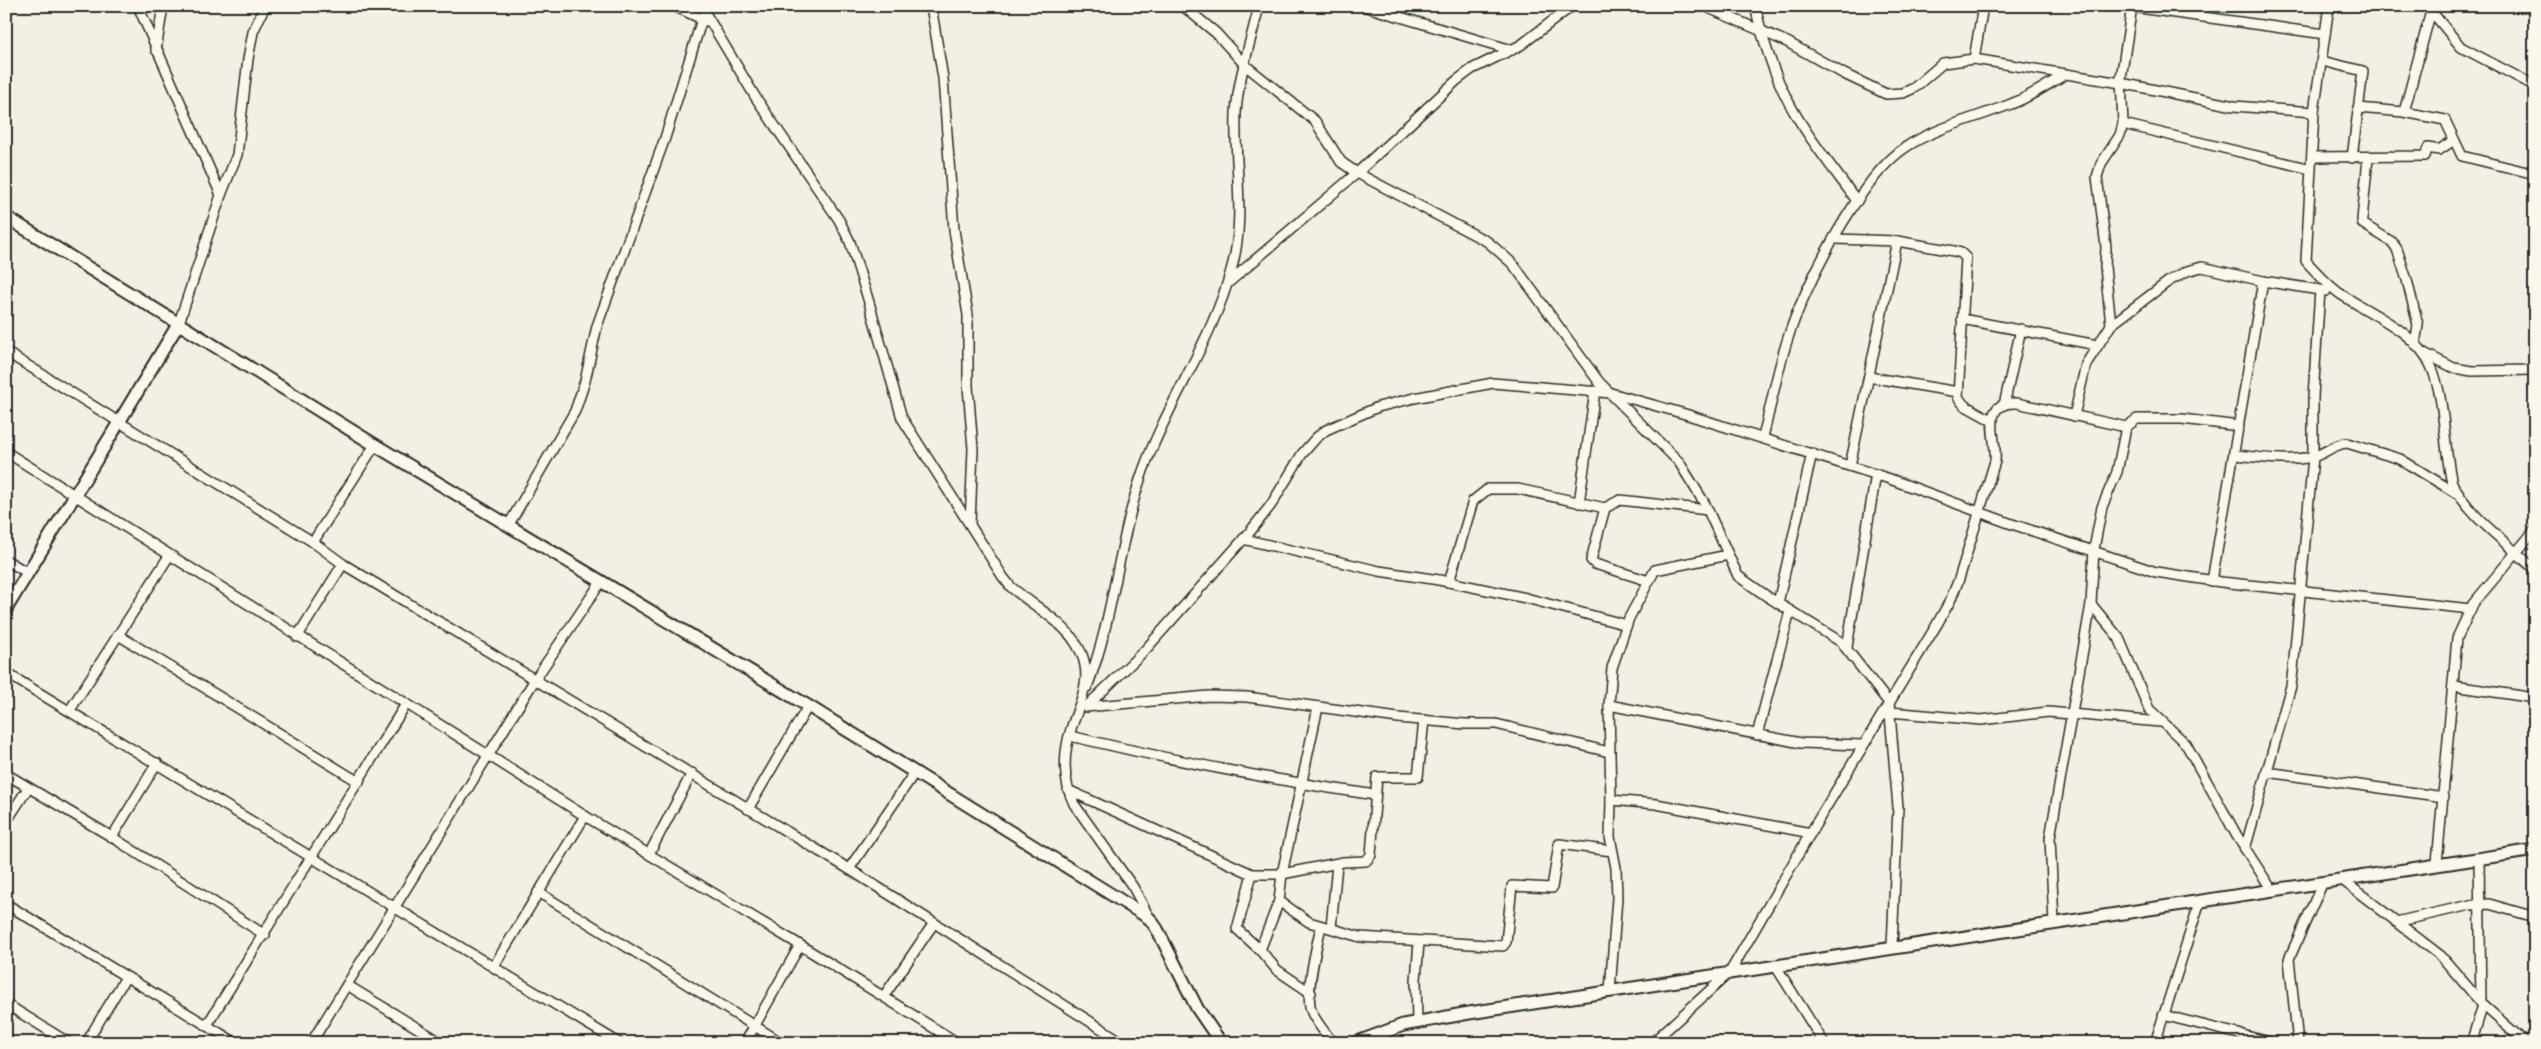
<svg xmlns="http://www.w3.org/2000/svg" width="2541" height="1049" font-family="Delius,sans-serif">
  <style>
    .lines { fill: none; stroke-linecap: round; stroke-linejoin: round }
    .minor-casing { stroke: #2b2b2b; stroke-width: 12 }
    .tertiary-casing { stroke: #2b2b2b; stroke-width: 15 }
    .minor { stroke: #fbf7ec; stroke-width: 9 }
    .tertiary { stroke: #fbf7ec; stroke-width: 11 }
  </style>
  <rect width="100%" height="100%" fill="#f3efe4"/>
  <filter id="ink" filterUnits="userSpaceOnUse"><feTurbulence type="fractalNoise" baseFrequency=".02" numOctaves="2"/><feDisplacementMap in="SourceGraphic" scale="10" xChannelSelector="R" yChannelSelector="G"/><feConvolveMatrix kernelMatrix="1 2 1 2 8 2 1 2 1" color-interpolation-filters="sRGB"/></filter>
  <g filter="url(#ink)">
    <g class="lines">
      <defs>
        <g id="minor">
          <polyline points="138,6 221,195 179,323"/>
          <polyline points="674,6 706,21"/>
          <path d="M701 6 756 98 839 220 850 242 868 299 902 418 1003 577 1011 587C1032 605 1063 621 1077 645 1096 675 1080 701 1071 729 1063 754 1063 781 1074 804L1133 887 1150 919"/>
          <polyline points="931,6 943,78 954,230 968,315 968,386 973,449 970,524"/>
          <polyline points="1183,6 1216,33 1245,65 1315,121 1341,162 1357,173 1488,242 1513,264 1599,382 1679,462 1705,504 1738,576 1768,597 1841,642 1889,703 1898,807 1892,947"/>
          <polyline points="1363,6 1512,50"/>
          <polyline points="1704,6 1787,42 1844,74 1886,94 1903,93 1914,88 1943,63 1974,59 2121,83 2234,106 2314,112"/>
          <path d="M1755 6C1763 41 1775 79 1793 110 1811 142 1835 171 1857 201"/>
          <path d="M2329 6 2314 112 2306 261C2315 271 2327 284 2339 293 2368 313 2416 331 2431 366 2446 400 2443 446 2452 483 2470 518 2507 542 2535 570"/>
          <polyline points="2427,6 2461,47 2535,86"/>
          <polyline points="2132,7 2325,34"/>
          <polyline points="156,50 163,6"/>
          <polyline points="1974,59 1983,6"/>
          <polyline points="2322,61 2363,71 2352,158"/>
          <polyline points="2358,108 2404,112 2445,120 2462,156 2535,174"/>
          <polyline points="2404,112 2431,11"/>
          <polyline points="2123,124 2311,169"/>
          <polyline points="2312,157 2425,156 2428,148 2439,150 2454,140"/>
          <polyline points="2368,158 2362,220 2363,224 2392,242 2397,249 2407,280 2418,325 2415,344"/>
          <polyline points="221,195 237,155 248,59 253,32 265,6"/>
          <polyline points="1835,239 1897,241 1954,251 1961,253 1966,258 1958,397 1964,405 1991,420"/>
          <polyline points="1228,283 1357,173 1456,81 1472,69 1521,45 1572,6"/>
          <polyline points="1962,319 2097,345"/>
          <polyline points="2111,325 2169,281 2187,271 2202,267 2263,281 2326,291"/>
          <polyline points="6,352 313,542 343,564 849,869 1124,1043"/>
          <polyline points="2424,353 2454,368 2472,371 2535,370"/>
          <polyline points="1869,377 1958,392"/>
          <polyline points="2004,405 2021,329"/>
          <polyline points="2074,416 2086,364 2111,325 2105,267 2106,247 2097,177 2101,164 2120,135 2123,124 2121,78 2132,6"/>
          <polyline points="2239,426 2182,419 2137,419 2126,427 2117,472 2102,507 2094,549 2091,604 2119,638 2149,709 2186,744 2237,836 2272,890"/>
          <path d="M1763 437C1771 405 1777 372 1787 341 1803 288 1860 177 1906 147 1934 128 1979 117 2011 104 2030 97 2047 85 2064 75"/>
          <polyline points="6,452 585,816 800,945 958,1043"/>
          <path d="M2234 455C2259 457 2287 462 2312 457 2325 454 2333 444 2347 443L2400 459 2456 493"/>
          <polyline points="1850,466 1897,241"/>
          <polyline points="1579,503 1595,391"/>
          <polyline points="1605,508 1591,560 1595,564 1649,581"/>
          <polyline points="508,526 575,411 585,381 597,326 665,138 702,19"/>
          <polyline points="1243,539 1379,571 1439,580 1526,598 1627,625"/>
          <polyline points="313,542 375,445"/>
          <polyline points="6,560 28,573"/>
          <polyline points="2212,581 2263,281"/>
          <polyline points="1449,582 1473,501 1488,489 1518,489 1605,508 1620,500 1708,510"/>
          <polyline points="1778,603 1812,453"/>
          <polyline points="118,635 359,782"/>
          <polyline points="297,637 343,564"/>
          <polyline points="1847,647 1876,474"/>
          <polyline points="6,673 619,1043"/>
          <polyline points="2454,686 2535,698"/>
          <path d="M1087 687C1114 618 1118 541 1143 471 1168 401 1213 340 1232 267 1246 216 1234 165 1236 113 1238 78 1251 41 1259 6"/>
          <polyline points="1609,705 1801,743 1863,745"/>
          <polyline points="1085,707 1209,696 1247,697 1398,718 1465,724 1496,724 1609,752"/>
          <polyline points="1086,707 1146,649 1249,533 1271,505 1302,454 1316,438 1326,430 1378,407 1414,398 1493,383 1611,393 1685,414 1890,479 2009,523 2156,572 2221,582 2471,609"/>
          <polyline points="70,710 169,556"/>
          <polyline points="1890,712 1981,720 2048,712 2160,722"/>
          <polyline points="1757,735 1790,611"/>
          <path d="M1070 736C1170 760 1272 780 1375 795"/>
          <polyline points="2267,772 2444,797"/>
          <polyline points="6,774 112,837 265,935"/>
          <polyline points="1068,790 1252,874"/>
          <polyline points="1611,800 1656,804 1811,833"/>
          <polyline points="748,809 808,706"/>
          <polyline points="6,822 28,788"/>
          <polyline points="112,837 157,763"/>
          <polyline points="2245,849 2291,686 2293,670 2313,457 2313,397 2320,290"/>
          <polyline points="649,854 692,773"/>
          <polyline points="2479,858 2481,1003"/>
          <polyline points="2437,863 2457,638 2473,604 2535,530"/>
          <polyline points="849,869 915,772"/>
          <polyline points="2341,879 2441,956 2483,1005 2526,1043"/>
          <polyline points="538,892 782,1043"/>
          <polyline points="1279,901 1309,922 1360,937 1503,946 1506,942 1512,886 1552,888 1559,844 1612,851"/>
          <polyline points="6,904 236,1043"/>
          <polyline points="2396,922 2470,905 2489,904 2535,917"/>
          <polyline points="2054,923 2050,838 2091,604"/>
          <path d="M1321 926C1317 945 1305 992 1311 1010 1315 1022 1326 1033 1333 1043"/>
          <polyline points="1331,928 1337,864"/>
          <polyline points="1260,950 1279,901 1282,874 1318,707"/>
          <polyline points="1775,965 1824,1043"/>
          <polyline points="494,966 585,816"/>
          <polyline points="347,985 442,1043"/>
          <polyline points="1610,991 1617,898 1616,868 1610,837 1611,800 1609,705 1612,668 1629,618 1655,570 1728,555"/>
          <polyline points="1311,993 1277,970 1260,950 1237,929 1252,874 1282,874 1343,862 1366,861 1371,855 1377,777 1418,777 1424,720"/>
          <polyline points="884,996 934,923"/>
          <polyline points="6,1004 69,1043"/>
          <polyline points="2163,1015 2274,1043"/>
          <polyline points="1417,1023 1416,980 1419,942"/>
          <polyline points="207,1025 406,704"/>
          <polyline points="86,1043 126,977"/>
          <polyline points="311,1043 534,681 601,582"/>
          <polyline points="745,1043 800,945"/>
          <path d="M1652 1043 1730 972 1817 822 1936 626 1950 601 1959 579 1995 461C1998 440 1978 401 2017 403L2126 427"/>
          <polyline points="2155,1043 2200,901"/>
          <polyline points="2298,1043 2289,959 2323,882"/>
          <polyline points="2471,1043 2483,1005"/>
        </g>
        <g id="tertiary">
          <polyline points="6,217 375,445 808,706 1141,913 1150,919 1157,929 1197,1008 1221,1043"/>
          <polyline points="6,609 179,323"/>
          <polyline points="1355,1043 1403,1025 1469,1013 2535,850"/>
        </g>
      </defs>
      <!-- minor casing -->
      <use href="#minor" class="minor-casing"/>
      <!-- tertiary casing -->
      <use href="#tertiary" class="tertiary-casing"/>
      <!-- minor -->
      <use href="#minor" class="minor"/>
      <!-- tertiary -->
      <use href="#tertiary" class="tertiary"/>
    </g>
  </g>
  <!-- margin -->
  <rect width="2541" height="1049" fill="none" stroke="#fbf7ec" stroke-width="25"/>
  <rect x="12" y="12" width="2516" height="1024" fill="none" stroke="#2b2b2b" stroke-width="2" filter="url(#ink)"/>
</svg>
